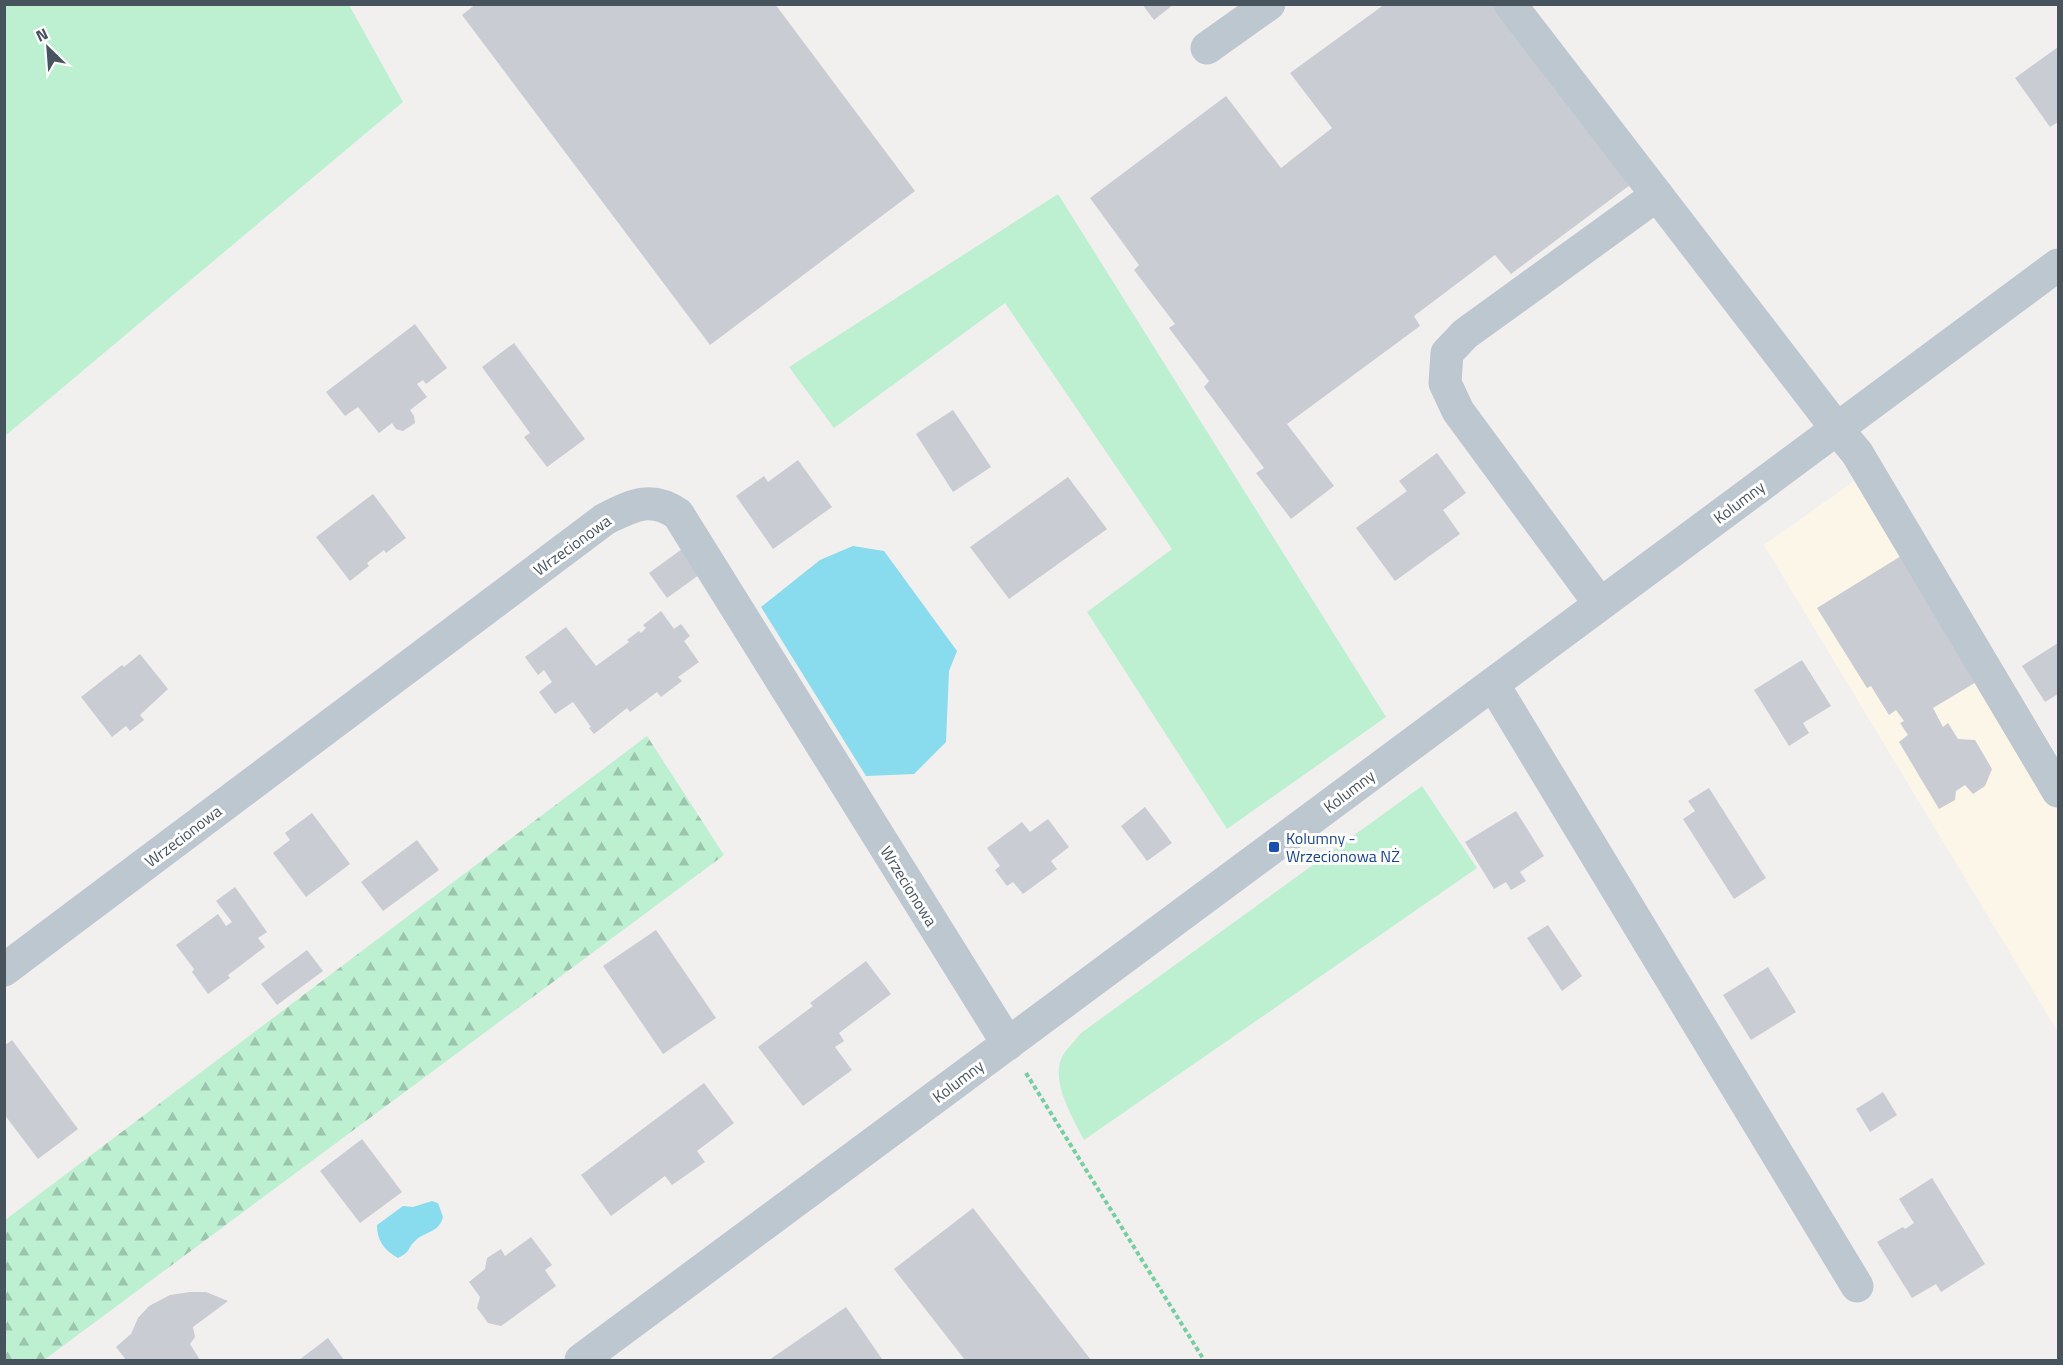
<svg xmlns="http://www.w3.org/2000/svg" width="2063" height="1365" font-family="'Titillium Web',sans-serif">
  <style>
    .commercial { fill: #fcf6e9 }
    .green { fill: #bdf0d0 }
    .forest { fill: url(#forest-firs) }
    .water { fill: #89dbee }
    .building { fill: #c9ccd2 }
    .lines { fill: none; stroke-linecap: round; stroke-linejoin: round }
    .path { stroke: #74cfa1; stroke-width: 4; stroke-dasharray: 4.5 3; stroke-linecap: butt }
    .minor { stroke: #bdc7cf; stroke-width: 33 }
    .transit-dot { fill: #1a4fb4; stroke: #fff; stroke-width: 2 }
    .labels { text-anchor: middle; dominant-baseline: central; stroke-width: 6; stroke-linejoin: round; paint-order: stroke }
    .street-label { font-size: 16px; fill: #47535d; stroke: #fff }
    .transit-label { font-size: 16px; fill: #164399; stroke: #fff; text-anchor: start }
  </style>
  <defs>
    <pattern id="forest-firs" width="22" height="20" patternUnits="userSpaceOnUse" patternTransform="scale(1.5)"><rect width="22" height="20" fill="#bdf0d0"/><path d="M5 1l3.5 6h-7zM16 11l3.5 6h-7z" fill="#9bc5ac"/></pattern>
  </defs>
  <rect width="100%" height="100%" fill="#f2efef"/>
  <!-- commercial -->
  <polygon class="commercial" points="1881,462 2058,757 2058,1032 1764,545"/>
  <!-- green -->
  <g class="green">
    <polygon points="5,4 349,5 403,102 5,436"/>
    <polygon points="1058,194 1386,717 1227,829 1087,612 1172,549 1005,303 834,428 789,367"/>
    <path d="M1422 786 1477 868 1084 1140C1073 1118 1049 1080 1063 1055 1068 1047 1076 1040 1081 1033Z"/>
  </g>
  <!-- forest -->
  <polygon class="forest" points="647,736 724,855 44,1360 5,1360 5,1220"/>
  <!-- water -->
  <g class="water">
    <polygon points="853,546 884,551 957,651 949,671 946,742 914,774 866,776 761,607 820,560"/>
    <path d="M432 1201 438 1203 443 1217C439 1233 425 1231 415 1241 407 1248 412 1251 398 1258 384 1250 377 1241 377 1225L403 1206 413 1207Z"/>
  </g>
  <!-- building -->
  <g class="building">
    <polygon points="476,4 775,4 915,191 710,345 462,15"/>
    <polygon points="1142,4 1174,4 1154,20"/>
    <polygon points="1385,4 1495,4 1630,185 1511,274 1495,255 1414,316 1420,326 1287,424 1334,486 1291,519 1256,473 1264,468 1204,387 1209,381 1169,328 1175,324 1134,270 1139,265 1090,198 1226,96 1281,168 1332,128 1290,73"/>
    <polygon points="2058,47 2058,122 2050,127 2015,78"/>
    <polygon points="415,324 447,368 426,384 423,380 417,384 427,397 410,410 414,416 415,423 403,431 396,429 392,423 379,433 358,407 345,416 326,392"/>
    <polygon points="514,343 585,439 547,467 524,437 530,433 482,367"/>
    <polygon points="953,410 991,467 953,492 916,434"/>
    <polygon points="1437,453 1466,493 1443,510 1460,534 1395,581 1356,528 1407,491 1399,481"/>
    <polygon points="798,460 832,507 773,549 736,496 764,476 768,482"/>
    <polygon points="1068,477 1107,529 1009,599 970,547"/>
    <polygon points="373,494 406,538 386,553 384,550 367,563 369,566 350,581 316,537"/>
    <polygon points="682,549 699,575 667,598 649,573"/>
    <polygon points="1901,556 1978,681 1933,708 1943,727 1948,723 1958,739 1975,740 1992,769 1985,786 1973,794 1965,785 1956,791 1955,800 1939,809 1899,742 1908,735 1900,723 1904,721 1896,710 1889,715 1871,686 1867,688 1817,608"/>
    <polygon points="661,611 674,629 681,624 690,636 684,641 699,662 678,677 682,681 661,697 657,692 630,712 627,708 594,734 589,728 591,727 573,702 555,714 539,692 552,682 544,670 538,675 525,657 566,627 596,666 629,642 627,640 639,631 641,633 646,628 643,625"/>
    <polygon points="2058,643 2058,694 2045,702 2022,666"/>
    <polygon points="140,654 168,689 140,715 144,720 130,731 126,726 112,737 81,697 122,665 124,667"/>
    <polygon points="1802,660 1831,706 1803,723 1809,733 1789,746 1754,690"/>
    <polygon points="1709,788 1766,878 1734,899 1683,819 1695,811 1688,801"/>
    <polygon points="1145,807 1172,843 1147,861 1121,826"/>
    <polygon points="1516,811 1544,856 1520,872 1526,881 1511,890 1506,882 1494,889 1465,842"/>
    <polygon points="312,813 350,864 306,897 273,853 290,840 285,833"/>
    <polygon points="1048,819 1069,847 1051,861 1057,869 1023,894 1013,882 1007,886 995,870 1000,866 987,848 1022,822 1030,832"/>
    <polygon points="417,840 439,870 383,911 361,882"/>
    <polygon points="235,887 267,932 258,938 265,947 228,975 230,978 208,994 192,972 194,969 176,945 218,914 226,926 232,922 216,901"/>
    <polygon points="1548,925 1582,976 1562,991 1527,938"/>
    <polygon points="656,930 716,1018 663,1054 603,966"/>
    <polygon points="307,950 323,971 277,1005 261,984"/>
    <polygon points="866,961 891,994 839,1033 844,1041 835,1047 852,1070 803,1106 758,1047 813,1006 810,1003"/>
    <polygon points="1768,967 1796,1012 1751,1040 1723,995"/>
    <polygon points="12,1040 78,1129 38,1159 4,1114 4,1046"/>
    <polygon points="704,1083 734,1123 697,1151 705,1162 672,1185 665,1176 611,1216 581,1175"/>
    <polygon points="1883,1092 1897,1115 1870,1132 1856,1109"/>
    <polygon points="362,1139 402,1192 360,1223 320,1171"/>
    <polygon points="1932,1178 1985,1264 1941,1292 1936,1284 1912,1298 1877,1242 1903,1227 1905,1229 1914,1223 1899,1199"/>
    <polygon points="973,1208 1091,1360 965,1360 894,1269"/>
    <polygon points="531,1237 552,1265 545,1270 556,1286 501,1326 488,1323 477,1308 480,1297 469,1282 485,1269 487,1258 501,1249 505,1256"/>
    <polygon points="190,1292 206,1292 228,1301 193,1327 195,1337 190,1344 200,1360 126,1360 116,1347 131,1334 138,1318 149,1306 170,1295"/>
    <polygon points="846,1307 882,1359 879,1360 769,1360"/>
    <polygon points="328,1338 344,1360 299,1360"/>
  </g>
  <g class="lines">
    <!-- path -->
    <polyline class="path" points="1026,1073 1204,1360"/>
    <!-- minor -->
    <g class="minor">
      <polyline points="1510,4 1837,429 1857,453 2058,791"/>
      <polyline points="1207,48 1269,4"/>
      <polyline points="1600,604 1458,411 1445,383 1447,353 1465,334 1657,195"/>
      <polyline points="1493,684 1857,1286"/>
      <path d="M4 970 605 519C632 506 650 495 678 514L1008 1044"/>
      <polyline points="581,1360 2058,265"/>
    </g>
  </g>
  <!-- markers -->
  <rect class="transit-dot" x="1268" y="841" width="12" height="12" rx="3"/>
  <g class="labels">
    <!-- street labels -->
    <g class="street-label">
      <text transform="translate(1739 502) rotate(-37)">Kolumny</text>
      <text transform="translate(572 545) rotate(-36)">Wrzecionowa</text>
      <text transform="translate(1349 791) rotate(-37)">Kolumny</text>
      <text transform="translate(183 836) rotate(-37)">Wrzecionowa</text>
      <text transform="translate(909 886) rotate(58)">Wrzecionowa</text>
      <text transform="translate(958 1081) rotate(-37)">Kolumny</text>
    </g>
    <!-- transit labels -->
    <g class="transit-label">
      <text x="1286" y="838">Kolumny -<tspan x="1286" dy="18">Wrzecionowa NŻ</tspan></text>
    </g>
  </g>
  <!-- border -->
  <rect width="2063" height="1365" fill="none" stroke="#47535d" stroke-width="12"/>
  <!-- north arrow -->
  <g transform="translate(48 48) rotate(335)" stroke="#ffffff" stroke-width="4.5" paint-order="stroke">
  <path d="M0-4.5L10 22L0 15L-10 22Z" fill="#47535d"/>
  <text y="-9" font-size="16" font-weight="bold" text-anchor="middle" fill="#47535d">N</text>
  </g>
</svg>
